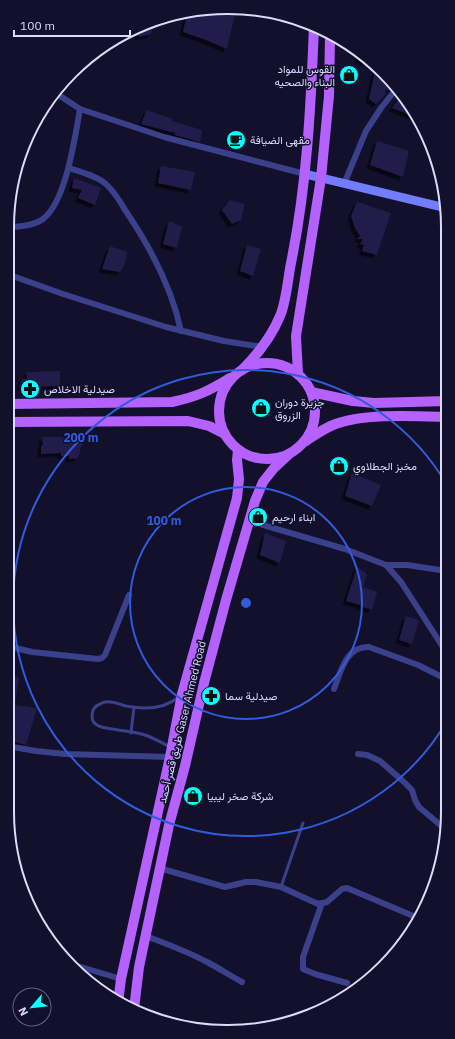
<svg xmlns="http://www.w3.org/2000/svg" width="455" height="1039" font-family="'IBM Plex Sans',Vazirmatn,sans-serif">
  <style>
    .building { fill: #211c4c; filter: url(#shadow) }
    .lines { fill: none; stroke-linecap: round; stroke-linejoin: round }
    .lane { stroke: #3b408b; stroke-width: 3 }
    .street { stroke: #3b408b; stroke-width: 6 }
    .secondary { stroke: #717cff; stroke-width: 9 }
    .primary { stroke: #b461ff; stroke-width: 10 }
    .ring { fill: none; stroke: #305cdc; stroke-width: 2 }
    .labels { text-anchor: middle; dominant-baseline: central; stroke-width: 3; stroke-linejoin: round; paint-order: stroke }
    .poi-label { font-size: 11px; fill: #dbdaff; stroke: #12102b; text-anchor: start }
    .street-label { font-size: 11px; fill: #dbdaff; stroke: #12102b }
    .rim { fill: none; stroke: #dbdaff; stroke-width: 2 }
    .centre { fill: #305cdc; stroke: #12102b; stroke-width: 2 }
    .ring-label { font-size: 12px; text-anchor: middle; font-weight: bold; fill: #305cdc; stroke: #12102b; stroke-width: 3; stroke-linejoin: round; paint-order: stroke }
  </style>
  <defs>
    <filter id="shadow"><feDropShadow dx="-3.5" dy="3.5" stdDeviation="0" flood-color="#0009"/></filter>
  </defs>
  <rect width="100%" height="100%" fill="#12102b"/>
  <!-- building -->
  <g class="building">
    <polygon points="226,7 236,9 227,49 206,40 183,32 187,15"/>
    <polygon points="155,22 151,34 140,37 132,31 143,24"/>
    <polygon points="360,52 376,66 375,67 358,59"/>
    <polygon points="376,67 392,83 390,89 386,90 385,95 376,104 369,99"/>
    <polygon points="401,96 405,98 416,117 392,108"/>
    <polygon points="147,110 172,119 172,121 202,130 200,142 175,135 175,133 141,124"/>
    <polygon points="377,141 409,151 403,177 370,165"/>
    <polygon points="161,166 195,172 191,190 158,183"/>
    <polygon points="74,178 101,188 95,205 78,198 82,190 72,188"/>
    <polygon points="230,200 245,204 241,220 232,224 222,210"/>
    <polygon points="357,202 391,213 377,255 362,251 364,245 360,244 363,239 357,239 360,236 355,228 351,216"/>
    <polygon points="169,221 182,227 177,248 163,244"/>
    <polygon points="247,245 261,249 253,276 240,271"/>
    <polygon points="110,246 127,252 125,264 120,272 102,269"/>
    <polygon points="60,371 60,386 19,387 23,379 27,379 27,372"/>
    <polygon points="42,437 84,437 78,458 69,459 69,456 61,456 61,453 41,454 41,446 43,445"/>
    <polygon points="352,473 381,485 372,506 345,496"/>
    <polygon points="265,533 286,541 280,563 260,555"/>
    <polygon points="357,567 367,574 363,587 377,592 372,610 360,606 361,605 346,601"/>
    <polygon points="406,616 419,620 412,644 399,640"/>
    <polygon points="7,675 19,678 15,705 37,708 26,745 7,740"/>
  </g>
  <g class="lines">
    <!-- lane -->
    <g class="lane">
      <polyline points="131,733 134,707"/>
      <path d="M170 747C162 743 154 738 145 735 137 732 127 731 118 730 109 728 92 729 92 716 92 710 95 706 100 704 108 699 118 704 126 706 145 710 164 709 179 697"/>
      <polyline points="281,887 303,823"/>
    </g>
    <!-- street -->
    <g class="street">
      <polyline points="57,94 80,109 164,137 305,174"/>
      <path d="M69 168C80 172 98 176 107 185 114 192 120 201 125 210 149 245 172 289 181 331"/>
      <polyline points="344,184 366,131 381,108 397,88"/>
      <path d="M7 227C19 227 33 226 43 219 66 202 75 137 80 109"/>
      <polyline points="7,274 63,294 166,327 224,341 263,347"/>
      <polyline points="249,521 345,549 386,565 401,582 448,655"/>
      <polyline points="386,565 407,565 447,571"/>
      <polyline points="7,646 32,652 98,659 102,658 105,655 129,595"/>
      <path d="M334 689C341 671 346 646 369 647L418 665 448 680"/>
      <polyline points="7,746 36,751 65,754 170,757"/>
      <polyline points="358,754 367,755 380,761 404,782 412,790 415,800 419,807 445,829"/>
      <polyline points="159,868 225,887 246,882 256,882 281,887 318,904 327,902 342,889 347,888 418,918"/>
      <polyline points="322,903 303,957 303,969 315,974 347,983"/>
      <path d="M146 936C167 944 189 952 209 963 220 969 231 976 242 982"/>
      <polyline points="71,964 121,979"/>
    </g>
    <!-- secondary -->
    <polyline class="secondary" points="305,174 446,208"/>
    <!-- primary -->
    <g class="primary">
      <circle cx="267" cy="411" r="48"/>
      <path d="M242 370C258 354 271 338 280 316 286 303 288 278 291 263 307 185 311 105 314 25"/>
      <polyline points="298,374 296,336 321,178 329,96 330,35"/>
      <polyline points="311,392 353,401 374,403 447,401"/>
      <path d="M7 404 172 402C196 397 209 391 230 378"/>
      <polyline points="7,422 188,421 209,426 225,434"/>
      <path d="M306 441C315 435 323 429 333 425 363 413 414 416 447 417"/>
      <polyline points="118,1003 121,979 170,757 182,694 237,498 239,479 237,460 238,450"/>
      <polyline points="134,1009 139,967 169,825 185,766 204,683 226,600 255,501 263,482 274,468 288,455"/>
    </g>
  </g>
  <!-- distance rings -->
  <g class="ring">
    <circle cx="246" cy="603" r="116"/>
    <path d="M447 721A233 233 0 1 1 447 485"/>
  </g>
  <!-- icons -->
  <defs>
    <symbol id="shop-disc" viewBox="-11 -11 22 22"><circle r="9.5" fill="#06ffff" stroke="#12102b"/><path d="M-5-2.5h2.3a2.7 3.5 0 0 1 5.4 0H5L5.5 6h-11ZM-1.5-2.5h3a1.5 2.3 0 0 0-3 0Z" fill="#111"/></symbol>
    <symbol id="cafe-disc" viewBox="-11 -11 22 22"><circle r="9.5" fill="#06ffff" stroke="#12102b"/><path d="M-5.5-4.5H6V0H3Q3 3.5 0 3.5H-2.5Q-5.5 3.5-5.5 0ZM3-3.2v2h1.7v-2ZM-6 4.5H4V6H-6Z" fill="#111"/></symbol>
    <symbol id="pharmacy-disc" viewBox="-11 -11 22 22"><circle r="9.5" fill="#06ffff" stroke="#12102b"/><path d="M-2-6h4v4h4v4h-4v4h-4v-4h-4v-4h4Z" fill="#111"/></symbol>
  </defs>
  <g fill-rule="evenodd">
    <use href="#shop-disc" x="338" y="64" width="22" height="22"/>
    <use href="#cafe-disc" x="225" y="129" width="22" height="22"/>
    <use href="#pharmacy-disc" x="19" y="378" width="22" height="22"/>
    <use href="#shop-disc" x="250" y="397" width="22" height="22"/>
    <use href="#shop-disc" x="328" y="455" width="22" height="22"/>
    <use href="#shop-disc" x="247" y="506" width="22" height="22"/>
    <use href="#pharmacy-disc" x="200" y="685" width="22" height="22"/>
    <use href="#shop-disc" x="182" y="785" width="22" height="22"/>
  </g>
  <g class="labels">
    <!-- poi labels -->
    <g class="poi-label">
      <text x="335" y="69" text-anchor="end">القوس للمواد<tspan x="335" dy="13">البناء والصحيه</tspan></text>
      <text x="250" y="140">مقهى الضيافة</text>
      <text x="44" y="389">صيدلية الاخلاص</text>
      <text x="275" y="402">جزيرة دوران<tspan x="275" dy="13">الزروق</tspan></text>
      <text x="353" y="466">مخبز الجطلاوي</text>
      <text x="272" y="517">ابناء ارحيم</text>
      <text x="225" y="696">صيدلية سما</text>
      <text x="207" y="796">شركة صخر ليبيا</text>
    </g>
    <!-- street labels -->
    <g class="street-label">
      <text transform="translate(182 722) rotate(-76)">طريق قصر أحمد Gaser Ahmed Road</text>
    </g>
  </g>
  <!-- crop -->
  <path d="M0 0H455V1039H0ZM227 14H228A213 213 0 0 1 441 227V812A213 213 0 0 1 228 1025H227A213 213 0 0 1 14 812V227A213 213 0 0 1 227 14Z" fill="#12102b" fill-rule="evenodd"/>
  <path class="rim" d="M227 14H228A213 213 0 0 1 441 227V812A213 213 0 0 1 228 1025H227A213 213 0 0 1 14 812V227A213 213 0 0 1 227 14Z"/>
  <circle cx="246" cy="603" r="6" class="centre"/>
  <g class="ring-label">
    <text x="81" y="442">200 m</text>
    <text x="164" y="525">100 m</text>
  </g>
  <!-- north arrow -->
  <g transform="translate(32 1007) rotate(242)"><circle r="19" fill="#12102b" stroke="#626180"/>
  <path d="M0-3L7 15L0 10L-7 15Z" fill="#06ffff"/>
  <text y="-6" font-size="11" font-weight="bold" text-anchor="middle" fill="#dbdaff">N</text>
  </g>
  <!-- scale -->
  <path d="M14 30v6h116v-6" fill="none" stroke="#dbdaff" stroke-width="2"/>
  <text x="20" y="30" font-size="12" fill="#dbdaff" stroke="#12102b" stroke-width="3" paint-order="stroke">100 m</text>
</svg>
